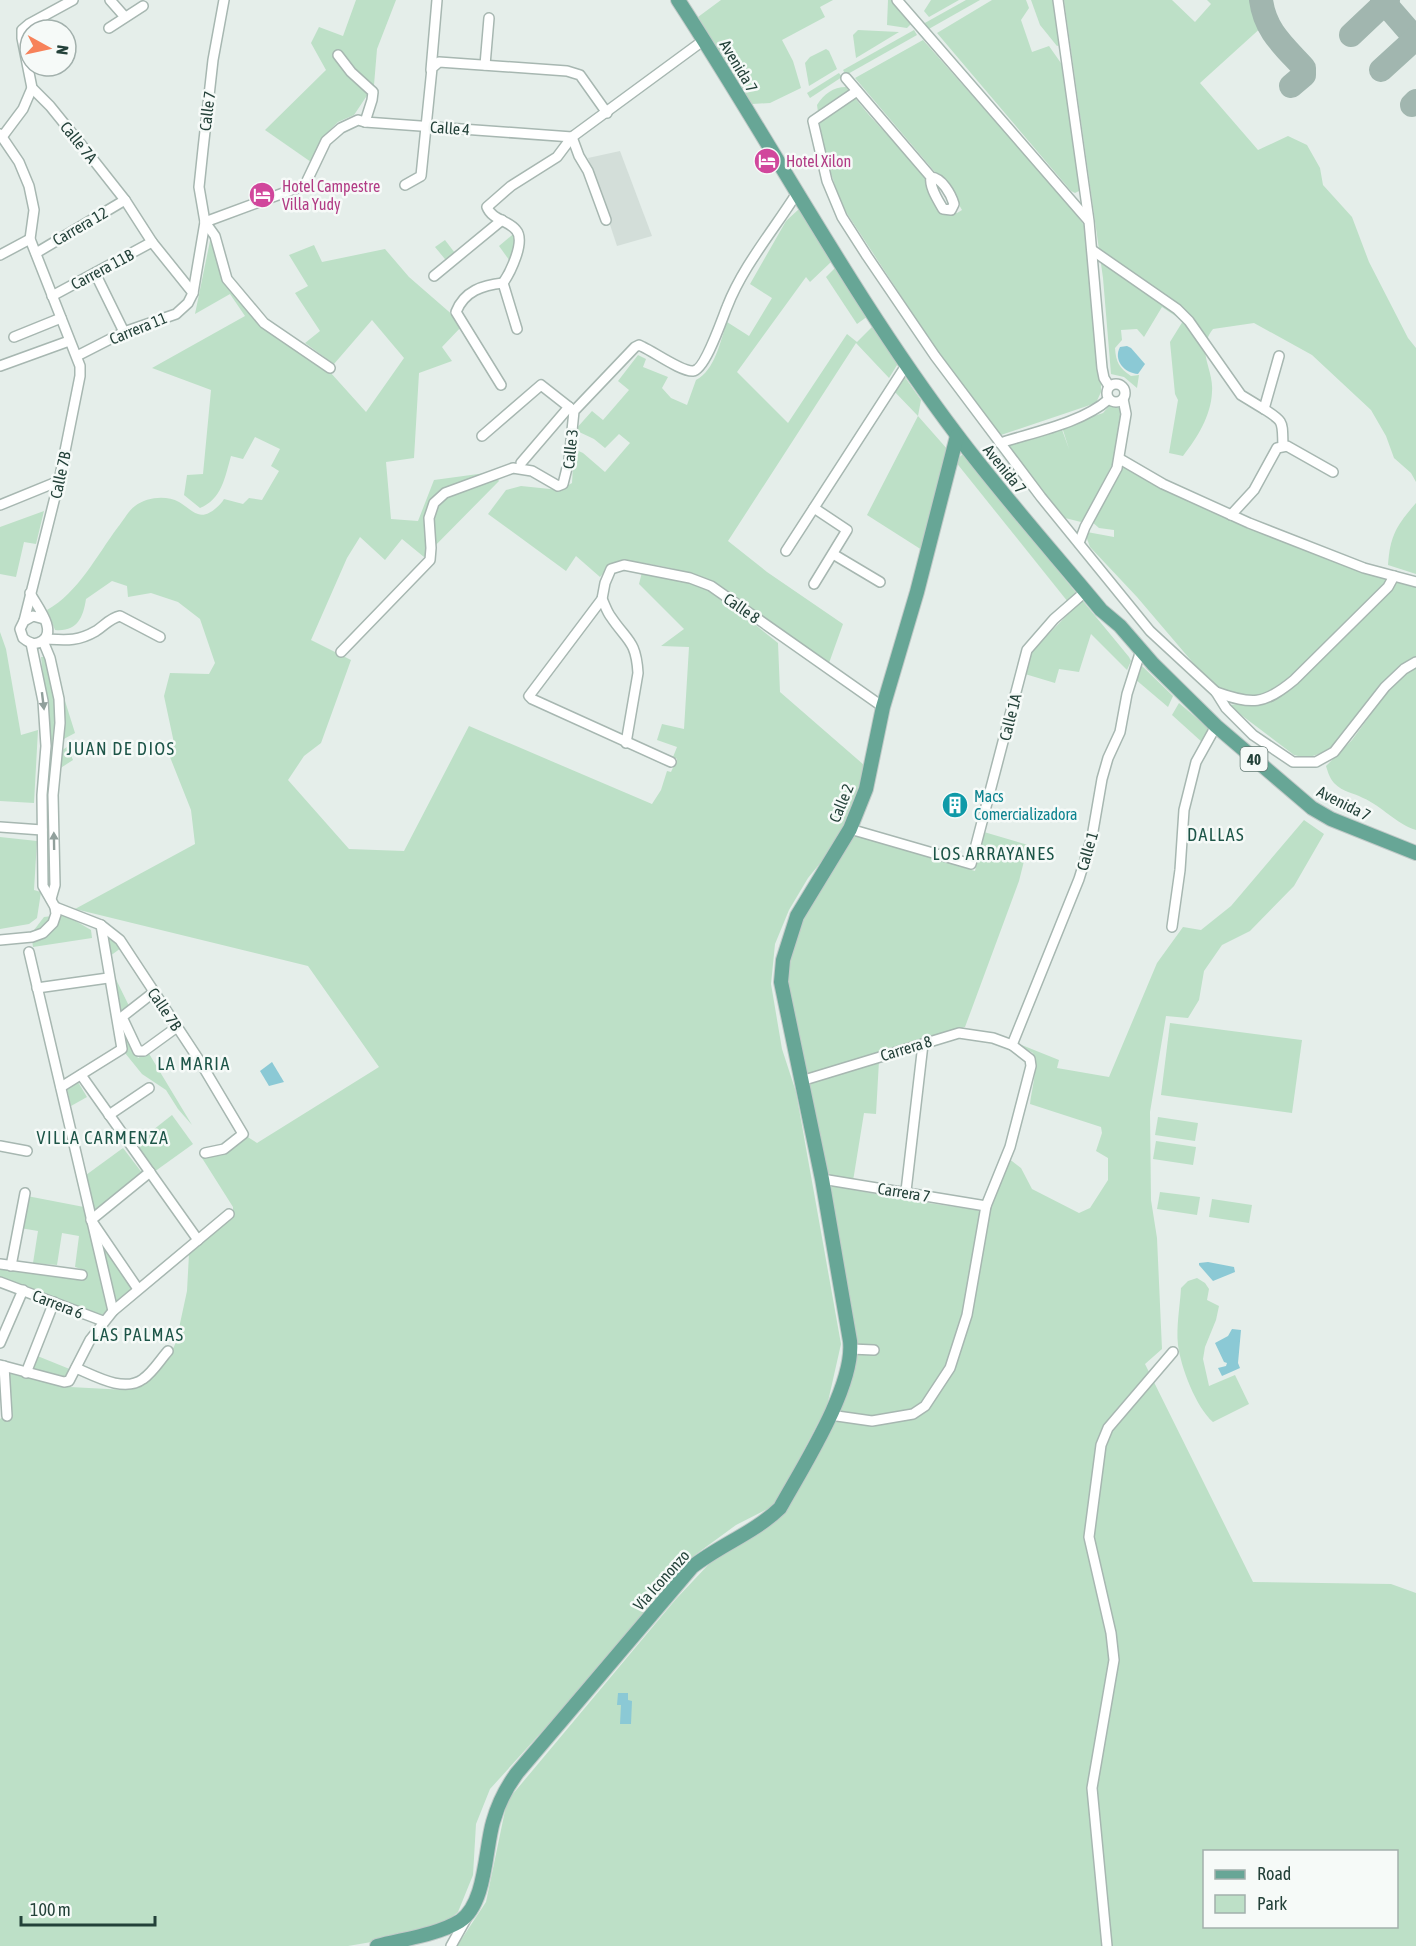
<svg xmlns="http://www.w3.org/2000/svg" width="1416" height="1946" font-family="'Asap Condensed',sans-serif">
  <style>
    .built { fill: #d3ded9 }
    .green { fill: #bde0c7; fill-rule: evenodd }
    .water { fill: #8bc9d5 }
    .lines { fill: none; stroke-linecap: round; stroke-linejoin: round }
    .taxiway { stroke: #a1b6af; stroke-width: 24 }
    .street-casing { stroke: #a7b7b1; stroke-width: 12 }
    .primary-casing { stroke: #c1cac8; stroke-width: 16 }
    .street { stroke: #fff; stroke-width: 9 }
    .primary { stroke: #67a696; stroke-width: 14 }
    .oneway { fill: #91a09c }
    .labels { text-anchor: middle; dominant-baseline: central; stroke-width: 5; stroke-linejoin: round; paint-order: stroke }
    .shield { fill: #f6faf8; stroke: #627872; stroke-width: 1.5 }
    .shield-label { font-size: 15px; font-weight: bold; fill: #234139 }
    .street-label { font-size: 16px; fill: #234139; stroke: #f6faf8 }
    .hotel-label { font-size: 16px; fill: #b23c85; stroke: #f6faf8; text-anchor: start }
    .culture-label { font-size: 16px; fill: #0d838f; stroke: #f6faf8; text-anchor: start }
    .neighbourhood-label { font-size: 18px; letter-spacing: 1.5px; fill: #1d5548; stroke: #f6faf8 }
  </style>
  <rect width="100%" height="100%" fill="#e5eeea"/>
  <!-- built -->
  <polygon class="built" points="620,151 652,236 617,246 588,158"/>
  <!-- green -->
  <g class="green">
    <polygon points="356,0 396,0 377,49 374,85 354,115 338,122 322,138 311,162 265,130 326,70 311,43 319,27 343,36"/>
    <polygon points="721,0 833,0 820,7 825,17 782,40 793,61 801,88 770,103 752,104 698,17"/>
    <polygon points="888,0 894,0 913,22 907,28 887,25"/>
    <polygon points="931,0 959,0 929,17 924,11"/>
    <polygon points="966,0 980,0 927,30 923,24"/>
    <polygon points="992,0 1026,0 1029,8 1021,20 1032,52 1049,46 1063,66 1081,188 1079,191 1075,193 1071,191 937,33"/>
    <polygon points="1031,0 1054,0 1061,45 1057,46 1040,25"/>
    <path d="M1064 0H1172L1195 22 1211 4 1207 0H1257L1264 25 1200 83 1258 150 1288 136 1307 145 1320 168 1323 185 1352 217 1369 262 1408 338 1416 348V482L1411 473 1394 458 1386 436 1371 410 1312 355 1254 323 1213 329C1195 352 1214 368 1212 392 1211 416 1197 438 1183 456L1169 453 1178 400 1175 394 1170 342 1183 321 1162 307 1144 337 1137 329 1121 330 1122 340 1115 348C1116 362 1119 368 1131 376L1139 375 1137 388 1124 377 1111 374 1103 278Z"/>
    <polygon points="858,30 899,32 856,58 853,35"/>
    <polygon points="914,30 917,35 846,75 843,70"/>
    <path d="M923 40 1066 201 1087 229 1101 382V392L1096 403 998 436 928 337 846 212C830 179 822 142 817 105 824 94 833 87 846 87L869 115 924 175 927 185 948 214 957 213 962 210 951 191 855 78Z"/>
    <polygon points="826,49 829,51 837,69 809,86 805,63 810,57"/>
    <polygon points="839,73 842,77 810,98 807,93"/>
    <path d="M799 209 831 262 810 282 806 277 737 372 788 423 847 334 857 342 874 325 899 362 889 378 856 343 728 541 767 572 843 624 829 663 708 579C690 572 624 554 609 566 605 569 603 574 600 577L576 556 566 571 488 514 506 490 521 486 560 490 572 483 574 449 583 453 605 472 630 443 619 434 605 448 594 439 575 430 592 411 603 420 629 390 618 381 638 355 646 359 643 367 668 377 662 388 671 398 687 405 696 380C715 370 720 342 727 322L749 336 772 298 750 284 786 221Z"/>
    <polygon points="517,231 512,264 499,246"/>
    <path d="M211 236 223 282 226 281 263 325 330 372 366 412 404 358 372 320 334 364 305 343 320 331 295 293 308 286 289 255 314 245 322 262 385 249 409 277 455 317 462 326 442 347 452 361 419 373 414 458 386 462 391 519 418 521 434 480 493 472 499 481 424 557 402 539 385 560 360 537 347 558 311 640 351 660 321 743 304 756 288 780 349 849 404 851 469 726 652 804 661 790 667 771 671 772 677 759 673 757 677 747 657 740 662 724 684 729 689 647 661 646 684 629 639 584 642 572 692 582 713 591 778 643 780 692 864 765 859 789 844 828 835 845 808 878 789 910 775 944 771 984 782 1049 796 1092 841 1344 827 1406 775 1505 736 1525 695 1555 642 1621 490 1789 476 1824 473 1875 458 1912 436 1931 348 1946H0V1419L3 1417 2 1369 70 1387 127 1390 143 1384 172 1351 176 1342 187 1291 189 1254 204 1239 233 1218V1207L202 1158 223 1155 243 1134 257 1143 379 1067 308 966 75 909 195 844 191 810 166 747 174 743 164 696 170 673 209 674 215 663 200 619 178 602 151 593 128 597 127 586 112 581 86 599C83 618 77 632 55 630L47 610C78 593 97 555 118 527 123 521 129 510 135 506 147 497 166 495 179 502 185 505 191 512 198 514 207 518 220 506 224 499L243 504 249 498 262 500 279 471 271 466 280 449 255 437 243 459 231 456C225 477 222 499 200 508L184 495 187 475 203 474 211 390 152 368 245 316 230 294 195 314Z"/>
    <polygon points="445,240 458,257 449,264 435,247"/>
    <polygon points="836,267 868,316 857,324 826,277"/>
    <polygon points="904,376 921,400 918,416 948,450 922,550 867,515 918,416 893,390"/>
    <polygon points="1110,405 1121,408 1122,412 1116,457 1085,518 1081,522 1065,518 1004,446 1061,427 1069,449 1062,427 1103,413"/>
    <polygon points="963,454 1077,594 1068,602 955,461"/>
    <polygon points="1122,463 1167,490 1389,578 1385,586 1293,678 1276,691 1252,698 1220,689 1206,678 1137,597 1090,547 1086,536 1087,532 1114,537 1114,530 1099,528 1091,521"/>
    <path d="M1416 503V574L1388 565C1390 535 1397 525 1416 503Z"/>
    <polygon points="44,511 36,544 24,542 16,577 0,574 0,527"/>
    <polygon points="1398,580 1416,585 1416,657 1408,661 1381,686 1333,749 1307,758 1294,755 1228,705 1266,702 1385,595"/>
    <polygon points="1082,600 1129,657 1131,661 1127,670 1091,634 1079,672 1059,669 1055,683 1025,674 1033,650"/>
    <polygon points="0,632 6,649 21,735 38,730 34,803 0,801"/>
    <polygon points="41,657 48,657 56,717 53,885 45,885 46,702"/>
    <polygon points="1141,665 1173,696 1168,707 1135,679"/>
    <path d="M1416 668V830C1396 824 1382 806 1363 798 1352 792 1344 793 1334 783 1329 777 1328 772 1326 766L1352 740 1396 680Z"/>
    <polygon points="65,701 75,733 60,741"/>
    <polygon points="1179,703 1213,732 1203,743 1172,715"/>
    <polygon points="67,747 73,760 59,769 61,751"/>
    <path d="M1304 820 1324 834 1294 886 1250 931 1222 945 1204 971 1199 1000 1188 1018 1166 1016 1150 1112 1151 1200 1157 1238 1162 1349 1145 1364 1253 1582 1391 1584 1416 1593V1946H457L486 1902 507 1801 676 1599 709 1564 727 1549 785 1508 855 1345 827 1185 915 1201 990 1212 1008 1158 1021 1168 1032 1189 1079 1213 1090 1208 1108 1180V1158L1096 1151 1102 1133 1101 1127 1030 1104C1032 1087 1038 1070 1033 1053L1014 1042 1059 1060 1057 1068 1109 1077 1157 963 1183 927 1201 930 1231 906ZM1204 1852H1396V1926H1204Z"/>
    <path d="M984 832 1028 845 1019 881 965 1027 807 1075C799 1039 784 993 789 956 797 912 829 872 852 834L975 871Z"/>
    <polygon points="0,837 37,841 34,890 41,892 37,918 29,924 0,929"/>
    <polygon points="60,915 69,917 91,930 92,938 33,947 31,934 44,917"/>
    <polygon points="100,933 116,942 121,948 106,959 129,1006 118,1022 138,1058 148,1052 192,1125 178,1109 166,1090 142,1074 121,1048"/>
    <polygon points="1170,1023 1302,1040 1292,1113 1161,1095"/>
    <polygon points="879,1061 876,1114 864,1113 853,1181 826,1174 808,1082"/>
    <polygon points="78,1082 87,1097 71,1106 67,1089"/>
    <polygon points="172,1115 193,1144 154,1172 134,1145"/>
    <polygon points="1158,1117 1198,1123 1195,1141 1155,1135"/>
    <polygon points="1156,1141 1196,1147 1193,1165 1153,1159"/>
    <polygon points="123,1148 143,1174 93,1214 86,1175"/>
    <polygon points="1160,1192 1200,1197 1197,1215 1157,1209"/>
    <polygon points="27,1196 84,1207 108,1309 101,1316 0,1280 0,1267 84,1279 84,1270 75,1267 79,1236 62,1233 57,1265 33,1263 38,1231 20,1228"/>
    <polygon points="1212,1199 1252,1205 1249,1223 1209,1217"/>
    <polygon points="96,1230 133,1290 114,1305"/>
    <path d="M1197 1278 1205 1283 1209 1289 1207 1300 1219 1306 1216 1320 1205 1347 1203 1359 1209 1386 1235 1375 1249 1404 1213 1422C1196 1407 1181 1368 1178 1345 1176 1327 1180 1306 1181 1288L1188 1281Z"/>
    <polygon points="35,1355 72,1370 68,1378 30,1371"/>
  </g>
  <!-- water -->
  <g class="water">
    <path d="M1127 346 1131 348 1145 364 1138 374C1124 373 1113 360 1120 347Z"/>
    <polygon points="272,1062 284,1082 269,1086 260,1071"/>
    <polygon points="1208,1262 1234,1267 1235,1272 1213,1281 1199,1265 1199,1263"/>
    <polygon points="1232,1329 1241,1330 1238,1363 1240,1368 1222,1376 1218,1368 1226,1366 1227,1363 1224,1362 1215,1343 1228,1336"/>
    <polygon points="618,1693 628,1693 628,1700 632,1701 631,1724 620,1724 621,1705 617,1705"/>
  </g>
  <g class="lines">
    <!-- taxiway -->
    <g class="taxiway">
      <path d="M1261 0C1265 31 1284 46 1304 68V75L1291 86"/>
      <polyline points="1382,0 1416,39"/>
      <polyline points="1351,35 1388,0"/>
      <polyline points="1381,70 1416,38"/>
      <polyline points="1412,105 1416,101"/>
    </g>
    <defs>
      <g id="street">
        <polyline points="73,0 29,24 22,30 22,38 32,88 50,106 84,148 125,200 152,242 193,293"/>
        <polyline points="110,0 125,17"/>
        <polyline points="897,0 1088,220"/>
        <polyline points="1058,0 1089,221 1102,368 1104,378 1109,386"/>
        <polyline points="109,28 143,6"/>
        <polyline points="338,55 351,72 373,92 372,100 365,122"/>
        <polyline points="485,65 489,18"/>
        <polyline points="431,70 437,0"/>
        <path d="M846 78 931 177C942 178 951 194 954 204L951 210 943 209C938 200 929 187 931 177"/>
        <polyline points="857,91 813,121 827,181 842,217 867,256 935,356 1041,497 1150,631 1216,692 1226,708 1253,735 1293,762 1316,762 1334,752 1385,687 1404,669 1416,662"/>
        <polyline points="0,134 19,162 29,186 34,210 30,239 80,366 80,376 59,481 24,621"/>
        <polyline points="2,137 23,109 32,88"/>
        <polyline points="572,137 579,156 588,171 606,220"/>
        <polyline points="405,185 421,176 432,68 439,62 567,71 580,75 607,113"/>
        <polyline points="205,222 305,185 326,141 341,128 358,120 365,122 572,137 704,40"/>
        <polyline points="205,222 215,236 227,279 264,323 330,368"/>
        <polyline points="1092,250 1177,309 1189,321 1241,395 1264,409"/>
        <polyline points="36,253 125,200"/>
        <polyline points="0,255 30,239"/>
        <polyline points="95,273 124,332"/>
        <polyline points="434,276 502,220"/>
        <polyline points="52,296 152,242"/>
        <path d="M517 329 503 283C510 273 526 241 516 230 508 220 492 220 487 207L511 186 557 157 572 137"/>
        <polyline points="14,337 61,318"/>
        <polyline points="77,356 124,332 176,314 188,303 193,293 205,222 199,187 203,149 213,60 224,0"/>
        <path d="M1279 356 1264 409C1285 422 1282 422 1283 446"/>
        <polyline points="0,366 69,341"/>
        <circle cx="1116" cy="393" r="9"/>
        <path d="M501 385 456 312C464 291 483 285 503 283"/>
        <polyline points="482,436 541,385 569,407"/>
        <path d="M1000 443C1034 432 1082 423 1109 399"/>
        <polyline points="1120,459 1163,484 1249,523 1364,568 1416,582"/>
        <polyline points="521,463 569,407 572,410"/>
        <polyline points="0,505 59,481"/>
        <polyline points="814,508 847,530 814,584"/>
        <polyline points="1231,515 1254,490 1277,448 1287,446 1333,472"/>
        <polyline points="1079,543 1085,527 1117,468 1126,414 1123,399"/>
        <polyline points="786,551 907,364"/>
        <polyline points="833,554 880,582"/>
        <path d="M30 593C36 605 58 631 42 641 35 646 29 643 23 638L20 629 24 621 33 616 44 619"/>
        <path d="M602 599C605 605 607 612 611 617 627 641 636 640 638 673L626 743"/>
        <path d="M45 639C65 640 77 642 96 631 104 626 110 618 120 616L160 637"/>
        <polyline points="43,641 50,658 59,699 60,723 53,795 55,885 51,899"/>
        <path d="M341 652 430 560 431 548 429 518 434 503 445 493 513 468 532 471 558 486 563 484 569 460 574 411 635 347 639 345 643 347C654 352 682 372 693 371 705 370 722 319 727 307 743 266 773 231 797 193"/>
        <path d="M1216 692C1252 705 1264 705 1294 680L1388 587 1394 576"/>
        <polyline points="671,762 532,699 529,696 602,599 605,583 611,569 624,565 690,578 711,586 883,707"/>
        <polyline points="0,827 42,830"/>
        <polyline points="850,829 971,864 1027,650 1054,619 1085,592"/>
        <polyline points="55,907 101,925 120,940 199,1060 243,1134 224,1149 205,1153"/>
        <polyline points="1172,927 1180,870 1184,810 1196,762 1216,726"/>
        <polyline points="0,940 32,937 43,933 53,923 56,914 55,907 43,886 42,795 46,746 43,701 31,643"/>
        <polyline points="29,952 113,1311"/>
        <polyline points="37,988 108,978"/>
        <polyline points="154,992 122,1017 138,1051 144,1051 177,1027"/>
        <polyline points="1012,1045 1079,879 1092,837 1102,779 1108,758 1120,732 1127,694 1141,650"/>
        <polyline points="81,1075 198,1240"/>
        <polyline points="801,1081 959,1033 993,1038 1012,1045 1030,1059 1031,1066 1010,1147 986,1206 967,1315 950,1368 925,1406 913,1414 872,1421 830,1415"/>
        <polyline points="61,1087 122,1049 101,925"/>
        <polyline points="109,1115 149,1088"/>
        <polyline points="0,1146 27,1151"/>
        <polyline points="822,1179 986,1206"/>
        <polyline points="906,1191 923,1044"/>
        <polyline points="0,1264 82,1275"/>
        <polyline points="11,1266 25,1193"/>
        <polyline points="0,1282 103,1321"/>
        <polyline points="138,1289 91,1220 150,1172"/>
        <polyline points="0,1343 23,1290"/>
        <polyline points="851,1349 874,1350"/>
        <polyline points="0,1365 64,1382 69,1381 90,1340 113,1311 229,1214"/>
        <polyline points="4,1366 7,1416"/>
        <path d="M76 1368C95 1376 124 1393 143 1379 153 1372 160 1360 168 1351"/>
        <polyline points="26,1373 54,1302"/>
        <polyline points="451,1946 466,1919"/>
        <polyline points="1107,1946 1092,1788 1114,1660 1111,1633 1089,1537 1101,1445 1108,1428 1173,1352"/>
      </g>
      <g id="primary">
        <path d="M678 0C772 144 853 298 957 435 1002 495 1053 552 1101 610L1120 626 1153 664 1216 726 1312 808 1331 819 1416 853"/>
        <path d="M377 1946C403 1939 437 1935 460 1921 486 1904 485 1849 493 1822 498 1804 506 1788 517 1773L692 1567C720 1545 754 1533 780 1508 802 1468 855 1386 850 1341L822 1179 781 982 783 960 797 916 850 829 866 789 883 707 917 592 957 436"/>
      </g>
    </defs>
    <!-- street casing -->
    <use href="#street" class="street-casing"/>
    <!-- primary casing -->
    <use href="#primary" class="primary-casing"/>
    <!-- street -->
    <use href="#street" class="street"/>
    <!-- primary -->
    <use href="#primary" class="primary"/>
  </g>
  <!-- one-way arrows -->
  <defs><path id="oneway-solid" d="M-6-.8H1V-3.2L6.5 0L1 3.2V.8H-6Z" transform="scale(1.5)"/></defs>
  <g class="oneway">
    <use href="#oneway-solid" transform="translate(43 701) rotate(83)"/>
    <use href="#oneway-solid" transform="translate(54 841) rotate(-91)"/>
  </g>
  <!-- icons -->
  <defs>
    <symbol id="hotel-disc" viewBox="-11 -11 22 22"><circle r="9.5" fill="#d1479c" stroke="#f6faf8"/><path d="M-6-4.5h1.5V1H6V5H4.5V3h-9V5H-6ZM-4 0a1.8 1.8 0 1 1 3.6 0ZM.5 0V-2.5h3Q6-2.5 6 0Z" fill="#fff"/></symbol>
    <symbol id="building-disc" viewBox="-11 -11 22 22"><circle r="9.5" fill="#0f9aa8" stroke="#f6faf8"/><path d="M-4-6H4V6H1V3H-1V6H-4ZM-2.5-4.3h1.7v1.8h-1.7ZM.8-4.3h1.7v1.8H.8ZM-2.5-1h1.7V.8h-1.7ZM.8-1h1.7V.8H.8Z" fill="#fff"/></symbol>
  </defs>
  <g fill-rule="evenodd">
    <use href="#hotel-disc" x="752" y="146" width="30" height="30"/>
    <use href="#hotel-disc" x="247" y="180" width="30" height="30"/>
    <use href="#building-disc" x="940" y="790" width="30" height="30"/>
  </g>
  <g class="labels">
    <!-- shield labels -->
    <rect class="shield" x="1240.5" y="747" width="27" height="24" rx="4.5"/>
    <g class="shield-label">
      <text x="1254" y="759">40</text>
    </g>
    <!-- street labels -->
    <g class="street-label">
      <text transform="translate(739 66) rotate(59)">Avenida 7</text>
      <text transform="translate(207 111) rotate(-83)">Calle 7</text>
      <text transform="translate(450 128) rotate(4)">Calle 4</text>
      <text transform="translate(79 142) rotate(51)">Calle 7A</text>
      <text transform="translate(80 226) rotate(-30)">Carrera 12</text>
      <text transform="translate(102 269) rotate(-28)">Carrera 11B</text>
      <text transform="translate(138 328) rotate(-22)">Carrera 11</text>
      <text transform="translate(570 449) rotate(-84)">Calle 3</text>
      <text transform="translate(1005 469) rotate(51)">Avenida 7</text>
      <text transform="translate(60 475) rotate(-78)">Calle 7B</text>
      <text transform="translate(742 608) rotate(35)">Calle 8</text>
      <text transform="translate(1010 717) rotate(-76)">Calle 1A</text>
      <text transform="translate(841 803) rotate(-68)">Calle 2</text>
      <text transform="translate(1344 803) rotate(27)">Avenida 7</text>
      <text transform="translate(1087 851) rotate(-74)">Calle 1</text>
      <text transform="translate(165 1009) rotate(56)">Calle 7B</text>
      <text transform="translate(906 1048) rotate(-17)">Carrera 8</text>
      <text transform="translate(904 1192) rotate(9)">Carrera 7</text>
      <text transform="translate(58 1304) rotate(21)">Carrera 6</text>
      <text transform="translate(661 1580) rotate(-48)">Vía Icononzo</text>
    </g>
    <!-- hotel labels -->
    <g class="hotel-label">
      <text x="786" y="161">Hotel Xilon</text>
      <text x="282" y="186">Hotel Campestre<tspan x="282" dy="18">Villa Yudy</tspan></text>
    </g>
    <!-- culture labels -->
    <g class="culture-label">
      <text x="974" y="796">Macs<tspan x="974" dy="18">Comercializadora</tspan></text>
    </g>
    <!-- neighbourhood labels -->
    <g class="neighbourhood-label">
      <text x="121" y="748">JUAN DE DIOS</text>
      <text x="1216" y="834">DALLAS</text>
      <text x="994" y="853">LOS ARRAYANES</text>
      <text x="194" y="1063">LA MARIA</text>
      <text x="103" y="1137">VILLA CARMENZA</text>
      <text x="138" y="1334">LAS PALMAS</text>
    </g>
  </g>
  <!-- legend -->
  <rect x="1203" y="1850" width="195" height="78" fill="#f6faf8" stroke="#a2b0ac" stroke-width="1.5"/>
  <rect x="1215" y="1870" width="30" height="9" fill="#67a696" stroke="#a2b0ac" stroke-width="1.5"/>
  <text x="1257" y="1880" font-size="18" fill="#234139">Road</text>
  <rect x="1215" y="1895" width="30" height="18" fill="#bde0c7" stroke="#a2b0ac" stroke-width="1.5"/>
  <text x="1257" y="1910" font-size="18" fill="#234139">Park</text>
  <!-- north arrow -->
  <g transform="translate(48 48) rotate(98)"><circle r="28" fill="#f6faf8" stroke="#a2b0ac" stroke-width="1.5"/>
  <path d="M0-4.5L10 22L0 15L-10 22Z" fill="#f7825a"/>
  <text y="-9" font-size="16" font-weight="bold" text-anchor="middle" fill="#234139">N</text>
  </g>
  <!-- scale -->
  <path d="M21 1916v9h134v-9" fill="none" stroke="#234139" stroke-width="3"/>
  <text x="30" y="1916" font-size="18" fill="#234139" stroke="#f6faf8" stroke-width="4.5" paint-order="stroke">100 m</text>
</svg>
